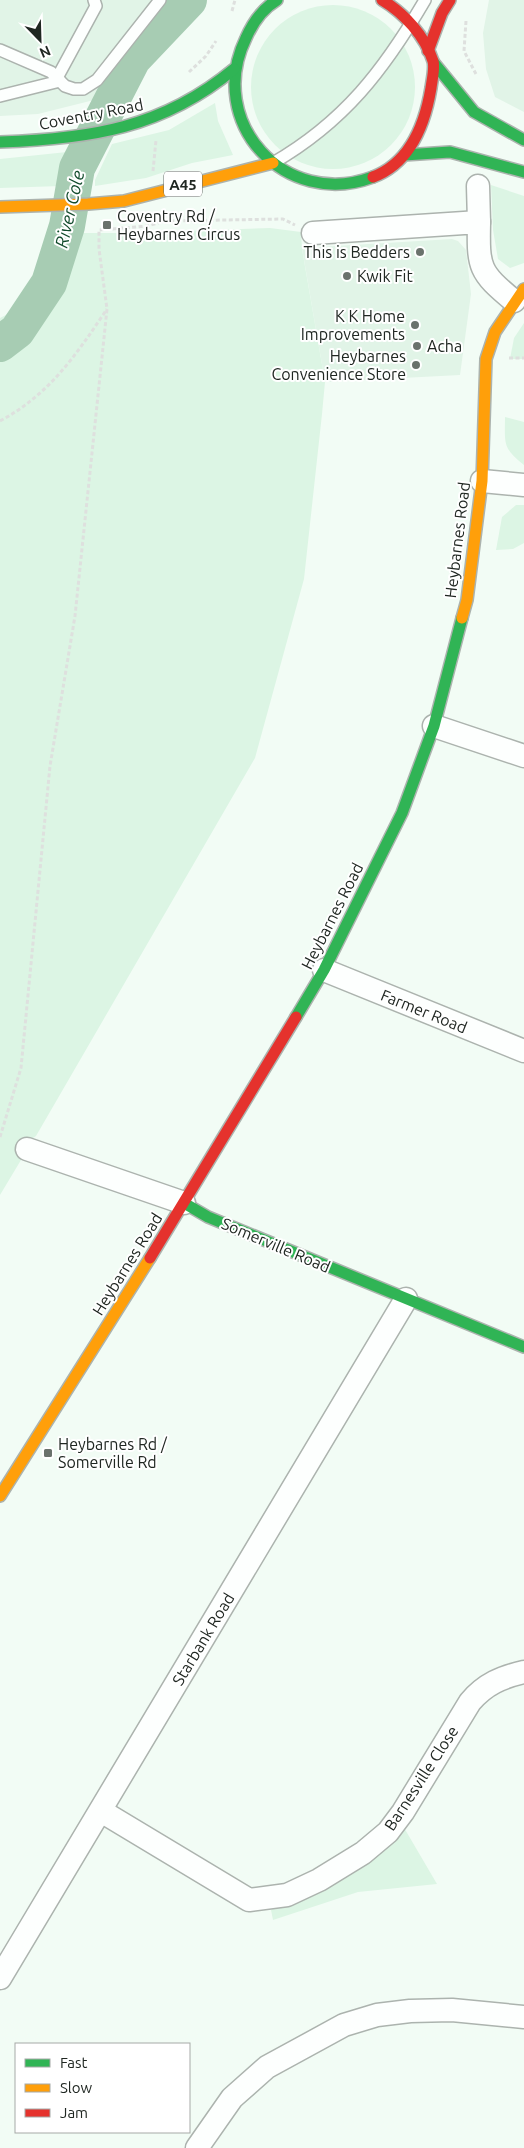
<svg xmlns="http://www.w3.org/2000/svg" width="524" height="2148" font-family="Ubuntu,sans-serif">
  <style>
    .built { fill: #e1f4e7 }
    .green { fill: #dcf5e4 }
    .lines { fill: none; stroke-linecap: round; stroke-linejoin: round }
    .river { stroke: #a7ccb3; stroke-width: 36 }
    .lane-casing { stroke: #acb3ae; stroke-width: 14 }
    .street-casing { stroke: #acb3ae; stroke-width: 25 }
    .fast-casing { stroke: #acb3ae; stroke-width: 14 }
    .slow-casing { stroke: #acb3ae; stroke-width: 14 }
    .jam-casing { stroke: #acb3ae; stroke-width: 14 }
    .path { stroke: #dee0de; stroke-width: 3; stroke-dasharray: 4 2.5; stroke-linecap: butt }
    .lane { stroke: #fdfffe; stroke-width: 11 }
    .street { stroke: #fdfffe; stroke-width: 22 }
    .fast { stroke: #30b455; stroke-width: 11 }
    .slow { stroke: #ff9f0a; stroke-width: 11 }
    .jam { stroke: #e5322d; stroke-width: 11 }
    .poi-dot { fill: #6a726c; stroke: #fff; stroke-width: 2 }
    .labels { text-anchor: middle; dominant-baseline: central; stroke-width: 4; stroke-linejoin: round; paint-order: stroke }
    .shield { fill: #fff; stroke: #636864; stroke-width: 1 }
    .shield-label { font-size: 15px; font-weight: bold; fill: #202722 }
    .street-label { font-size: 16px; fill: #202722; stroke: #fff }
    .poi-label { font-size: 16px; fill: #202722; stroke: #fff; text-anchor: start }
    .water-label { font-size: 18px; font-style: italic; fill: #124b2c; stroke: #fff }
  </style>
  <rect width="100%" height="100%" fill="#f2fcf5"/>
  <!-- built -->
  <g class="built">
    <polygon points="0,0 177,0 132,44 98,99 38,114 0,116"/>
    <polygon points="489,0 524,0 524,112 495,97 486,69 483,33"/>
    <polygon points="452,239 458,241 466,250 471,294 460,375 325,382 302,248"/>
  </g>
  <!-- green -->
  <g class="green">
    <circle cx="333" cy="87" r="82"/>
    <polygon points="215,103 218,121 233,155 192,163 146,178 95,186 95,180 112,144 169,130"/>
    <polygon points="67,152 61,186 0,188 0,159"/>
    <polygon points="491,185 524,196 524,263 510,268 498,259 493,230"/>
    <path d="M270 228 301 232 302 249 325 382 322 414 304 579 255 758 36 1136 23 1145 21 1160 0 1195V318C32 304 37 264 48 233H125Z"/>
    <polygon points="524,323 524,359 510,359 514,338"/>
    <path d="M505 417 524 422V465C502 448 505 443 505 417Z"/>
    <polygon points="516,505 524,505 524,543 513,549 496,550 502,517"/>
    <polygon points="403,1826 437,1884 358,1892 273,1920 271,1910 339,1878"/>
  </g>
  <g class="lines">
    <!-- river -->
    <polyline class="river" points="0,344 17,331 49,283 67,226 77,168 133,59 189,0"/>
    <defs>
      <g id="lane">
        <polyline points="0,50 51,72 65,86 74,89 83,89 97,80 160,0"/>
        <polyline points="57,78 96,6 94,0"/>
        <polyline points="0,96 60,81"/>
        <path d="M273 163C344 122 384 70 425 0"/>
      </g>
      <g id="street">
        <polyline points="478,186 479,222"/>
        <path d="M313 233 479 222C478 268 479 272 514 301"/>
        <polyline points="482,481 524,485"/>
        <polyline points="434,726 524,756"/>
        <polyline points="324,970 524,1051"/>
        <polyline points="27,1149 184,1203"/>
        <path d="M101 1811 249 1900 287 1895 319 1880 363 1853 388 1832 403 1812 470 1702C485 1684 502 1677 524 1672"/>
        <polyline points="0,1978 406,1299"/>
        <polyline points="197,2148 232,2098 267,2067 344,2025 377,2015 410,2011 452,2010 524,2017"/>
      </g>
      <g id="fast">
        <path d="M277 0C262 9 253 22 246 38 205 122 285 210 373 177"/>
        <polyline points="434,63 474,112 524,140"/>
        <path d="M0 142C90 139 163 128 234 69"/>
        <polyline points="404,155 450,152 524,172"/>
        <polyline points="296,1017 324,970 402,813 434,726 462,618"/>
        <polyline points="184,1203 208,1217 524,1347"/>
      </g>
      <g id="slow">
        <polyline points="0,207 88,204 124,201 273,163"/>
        <polyline points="462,618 467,600 482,481 486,359 495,332 524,289"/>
        <polyline points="0,1496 150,1258"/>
      </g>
      <g id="jam">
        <polyline points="428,51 442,13 450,0"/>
        <path d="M373 177C410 163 425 124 431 88 432 80 435 68 433 61 425 36 404 13 382 0"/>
        <polyline points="150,1258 296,1017"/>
      </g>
    </defs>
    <!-- lane casing -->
    <use href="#lane" class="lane-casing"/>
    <!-- street casing -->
    <use href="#street" class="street-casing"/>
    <!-- fast casing -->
    <use href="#fast" class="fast-casing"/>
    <!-- slow casing -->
    <use href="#slow" class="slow-casing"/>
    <!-- jam casing -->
    <use href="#jam" class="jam-casing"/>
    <!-- path -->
    <g class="path">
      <polyline points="232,11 235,0"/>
      <polyline points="466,21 464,51 477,76"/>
      <polyline points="189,72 206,56 216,41"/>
      <polyline points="153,171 156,140"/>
      <polyline points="509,358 524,358"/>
      <path d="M0 421C50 394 76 355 107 309"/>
      <polyline points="0,1137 21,1068 50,766 75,616 107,309 99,249 99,230 148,226 164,221 283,219 295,225"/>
    </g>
    <!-- lane -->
    <use href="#lane" class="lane"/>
    <!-- street -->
    <use href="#street" class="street"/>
    <!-- fast -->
    <use href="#fast" class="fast"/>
    <!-- slow -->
    <use href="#slow" class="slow"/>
    <!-- jam -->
    <use href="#jam" class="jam"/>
  </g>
  <!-- markers -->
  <g class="poi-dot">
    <rect x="102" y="220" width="10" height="10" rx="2.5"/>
    <circle cx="420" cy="252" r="5"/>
    <circle cx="347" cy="276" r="5"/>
    <circle cx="415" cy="325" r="5"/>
    <circle cx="417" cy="346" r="5"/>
    <circle cx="416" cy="365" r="5"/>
    <rect x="43" y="1448" width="10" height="10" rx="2.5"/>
  </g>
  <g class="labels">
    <!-- shield labels -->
    <rect class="shield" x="164" y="171.5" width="38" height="25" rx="4"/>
    <g class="shield-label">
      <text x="183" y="184">A45</text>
    </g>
    <!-- street labels -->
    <g class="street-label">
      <text transform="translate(91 114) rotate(-11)">Coventry Road</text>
      <text transform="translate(457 540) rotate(-83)">Heybarnes Road</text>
      <text transform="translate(332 916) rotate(-63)">Heybarnes Road</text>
      <text transform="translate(424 1011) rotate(22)">Farmer Road</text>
      <text transform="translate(276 1245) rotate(23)">Somerville Road</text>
      <text transform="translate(127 1264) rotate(-58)">Heybarnes Road</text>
      <text transform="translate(203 1639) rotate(-59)">Starbank Road</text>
      <text transform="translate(421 1778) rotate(-57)">Barnesville Close</text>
    </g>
    <!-- poi labels -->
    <g class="poi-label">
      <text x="117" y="216">Coventry Rd /<tspan x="117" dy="18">Heybarnes Circus</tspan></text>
      <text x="410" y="252" text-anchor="end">This is Bedders</text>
      <text x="357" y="276">Kwik Fit</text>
      <text x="405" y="316" text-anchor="end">K K Home<tspan x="405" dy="18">Improvements</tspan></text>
      <text x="427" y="346">Acha</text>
      <text x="406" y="356" text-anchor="end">Heybarnes<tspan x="406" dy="18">Convenience Store</tspan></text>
      <text x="58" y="1444">Heybarnes Rd /<tspan x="58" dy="18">Somerville Rd</tspan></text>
    </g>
    <!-- water labels -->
    <g class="water-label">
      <text transform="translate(69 209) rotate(-77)">River Cole</text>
    </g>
  </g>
  <!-- legend -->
  <rect x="15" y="2043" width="175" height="90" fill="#ffffff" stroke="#a6a9a7"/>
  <rect x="25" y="2059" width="25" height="8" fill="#30b455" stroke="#a6a9a7"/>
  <text x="60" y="2068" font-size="15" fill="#202722">Fast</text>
  <rect x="25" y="2084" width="25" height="8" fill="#ff9f0a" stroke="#a6a9a7"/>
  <text x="60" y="2093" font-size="15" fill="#202722">Slow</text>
  <rect x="25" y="2109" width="25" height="8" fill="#e5322d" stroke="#a6a9a7"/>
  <text x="60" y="2118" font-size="15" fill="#202722">Jam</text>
  <!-- north arrow -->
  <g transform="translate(40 40) rotate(157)" stroke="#ffffff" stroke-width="4" paint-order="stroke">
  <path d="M0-4L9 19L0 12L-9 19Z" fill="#202722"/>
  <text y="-8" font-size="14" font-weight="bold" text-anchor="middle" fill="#202722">N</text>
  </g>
</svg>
